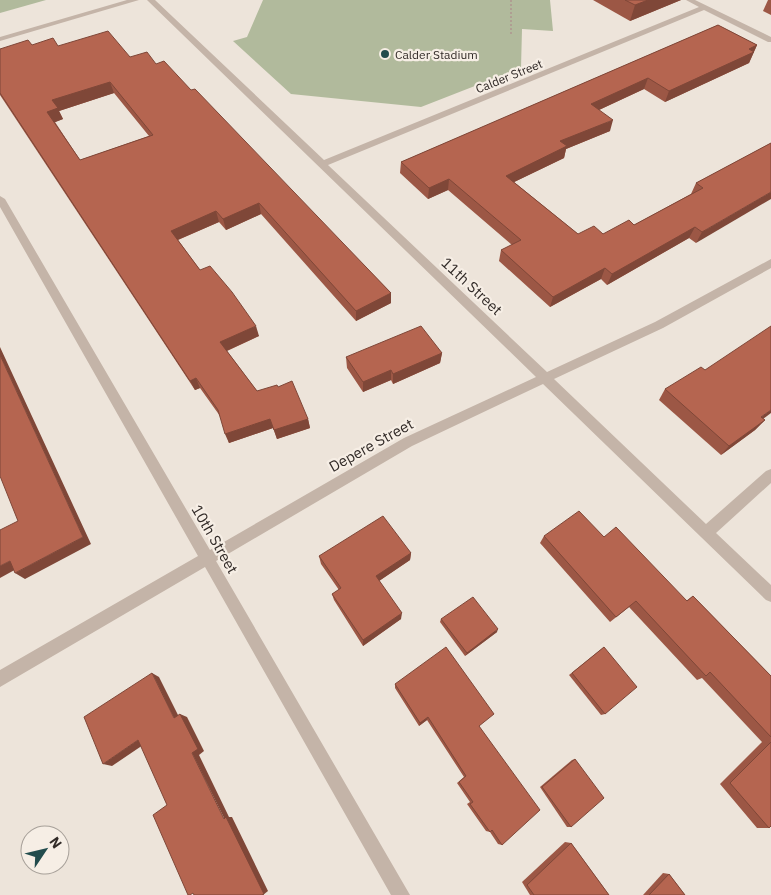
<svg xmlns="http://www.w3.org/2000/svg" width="771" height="895" font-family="'IBM Plex Sans',sans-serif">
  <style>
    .green { fill: #b1ba9c }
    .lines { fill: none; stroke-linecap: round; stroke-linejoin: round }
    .path { stroke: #af9e92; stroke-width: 2; stroke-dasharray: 2 2; stroke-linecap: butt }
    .minor { fill: #c4b4a8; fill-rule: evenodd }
    .wall { fill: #9c5745; fill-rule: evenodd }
    .shaded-wall { fill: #7f4738 }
    .building { fill: #b56550; stroke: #7f4738; fill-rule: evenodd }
    .poi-dot { fill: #224c4d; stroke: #f6eee5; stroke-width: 2 }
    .labels { text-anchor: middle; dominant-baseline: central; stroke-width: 4.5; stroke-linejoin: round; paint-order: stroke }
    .far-poi-label { font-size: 12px; fill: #312a27; stroke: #f6eee5; text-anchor: start }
    .far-street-label { font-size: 12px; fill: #312a27; stroke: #f6eee5 }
    .street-label { font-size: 15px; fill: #312a27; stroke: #f6eee5 }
  </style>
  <rect width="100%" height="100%" fill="#ede4da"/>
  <!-- green -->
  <g class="green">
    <polygon points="0,0 46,0 0,13"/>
    <polygon points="263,0 550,0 553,31 522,29 521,68 421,107 291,94 233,41 247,37"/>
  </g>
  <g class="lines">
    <!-- path -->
    <polyline class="path" points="511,0 511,35"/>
    <!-- minor -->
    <g class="minor">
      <polygon points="127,0 139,0 0,41 0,37"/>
      <polygon points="147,0 155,0 324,160 699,7 686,0 695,0 771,37 771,42 768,42 704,10 328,165 547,372 655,322 771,259 771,268 663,328 554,379 706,524 766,471 771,469 771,483 716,533 771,585 771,602 766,600 543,384 412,446 216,561 410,895 391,895 205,567 0,687 0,670 198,556 0,207 0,196 5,199 210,550 404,438 536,377"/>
    </g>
  </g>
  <!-- wall -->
  <g class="wall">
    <polygon points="593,0 681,0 630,21"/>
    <polygon points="768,0 771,0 771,15 763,11"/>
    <polygon points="718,25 757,45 749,63 665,102 644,89 599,110 610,131 566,149 564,158 514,182 578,234 603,234 634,225 691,194 696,183 771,143 696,243 689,238 607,285 601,279 550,307 499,261 501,250 512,245 448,190 428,199 400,173 401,162"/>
    <path d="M32 45 58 46 130 57 156 64 191 90 391 293V303L356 321 261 214 226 230 219 222 178 240 200 270 259 336 227 351 257 391 278 387 308 419 310 428 277 439 273 428 229 443 220 416 200 388 195 390 0 95V49ZM114 93 149 136 80 160 55 122 63 119 59 111Z"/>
    <polygon points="442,353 440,363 393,384 391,380 363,392 347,368 346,357"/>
    <polygon points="705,370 765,420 755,430 721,455 659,400 665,389"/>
    <polygon points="544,536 604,537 686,601 693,596 771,676 771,826 769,828 757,828 720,784 762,742 702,678 697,680 629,607 610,622 540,543"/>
    <polygon points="411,553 410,560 379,581 401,619 363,646 334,600 332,594 339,590 321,564 319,556"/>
    <polygon points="441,619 497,632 465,656 440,622"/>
    <polygon points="604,647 605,714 601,715 569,675"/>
    <polygon points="395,684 479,726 502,845 498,844 490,832 486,831 467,804 470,802 457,783 464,777 427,720 419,726 395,688"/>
    <polygon points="575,759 571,827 567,827 540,787 572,760"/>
    <polygon points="565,842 571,843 609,895 530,895 522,882"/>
    <polygon points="663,873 669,874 685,895 643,895"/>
  </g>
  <!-- shaded-wall -->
  <g class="shaded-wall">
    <polygon points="648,0 681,0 630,21 635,5"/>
    <polygon points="757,45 749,63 665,102 669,91"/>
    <polygon points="648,78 644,89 588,115 591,104"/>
    <polygon points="110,82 114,93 59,111 63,119 53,123 47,112 52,100"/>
    <polygon points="613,120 610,131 566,149 564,158 504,187 506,176 560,141"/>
    <polygon points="449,179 448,190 428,199 429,188"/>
    <polygon points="771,192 771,199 696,243 702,232"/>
    <polygon points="259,203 261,214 226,230 223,219"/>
    <polygon points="216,211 219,222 175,241 171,231"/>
    <polygon points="695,227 689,238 607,285 612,274"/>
    <polygon points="605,268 601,279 550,307 553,297"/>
    <polygon points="391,293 391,303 356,321 356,311"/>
    <polygon points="256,326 259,336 224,352 220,342"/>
    <polygon points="0,347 91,544 25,579 15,573 83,537 0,355"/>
    <polygon points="442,353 440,363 393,384 393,374"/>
    <polygon points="391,370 391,380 363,392 363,382"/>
    <polygon points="196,378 200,388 195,390 190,381"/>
    <polygon points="771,410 771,413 752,427 761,417"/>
    <polygon points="270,419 273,428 229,443 225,434"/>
    <polygon points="308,419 310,428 277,439 274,430"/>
    <polygon points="765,420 755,430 721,455 729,446"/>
    <polygon points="411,553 410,560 376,583 376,576"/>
    <polygon points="10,561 20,567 0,578 0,566"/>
    <polygon points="402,613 401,619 363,646 363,640"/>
    <polygon points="498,629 497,632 465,656 467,653"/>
    <polygon points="152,673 159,677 181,721 174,718"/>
    <polygon points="180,714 187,717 204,751 199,755 229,817 232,817 268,891 263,895 262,895 192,753"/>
    <polygon points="428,717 427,720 419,726 420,723"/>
    <polygon points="138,740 146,743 112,766 103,764"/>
  </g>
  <!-- building -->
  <g class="building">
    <polygon points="625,0 648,0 635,5"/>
    <polygon points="718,25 757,45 749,49 754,52 669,91 648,78 591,104 613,120 560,141 567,146 506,176 578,234 594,226 603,234 629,220 634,225 703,188 696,183 771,143 771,192 702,232 695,227 612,274 605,268 553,297 501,250 521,240 449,179 429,188 401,162"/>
    <path d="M108 31 130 57 147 52 156 64 164 61 191 90 195 89 391 293 356 311 259 203 223 219 216 211 171 231 200 270 210 266 232 292 256 326 220 342 257 391 277 385 278 387 292 381 308 419 274 430 270 419 225 434 218 410 196 378 190 381 0 93V49L28 40 32 45 53 38 58 46ZM110 82 153 135 80 160 47 112 58 108 52 100Z"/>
    <polygon points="421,326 442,353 393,374 391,370 363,382 346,357"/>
    <polygon points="771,326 771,410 761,417 765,420 729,446 665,389 701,367 705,370"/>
    <polygon points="0,355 83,537 15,573 10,561 0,566 0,530 18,521 0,476"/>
    <polygon points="579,511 604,537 616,527 687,601 693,596 771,676 771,737 710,672 706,676 636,601 616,617 544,536"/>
    <polygon points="383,516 411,553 376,576 402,613 363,640 332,594 341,588 319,556"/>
    <polygon points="473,597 498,629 467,653 441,619"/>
    <polygon points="446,647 494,714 479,726 540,810 502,845 492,830 490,832 470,804 473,802 459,782 466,776 428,717 420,723 395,684"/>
    <polygon points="604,647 637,687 605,714 572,673"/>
    <polygon points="152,673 174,718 180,714 198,749 192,753 224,819 226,817 264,894 262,895 194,895 193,893 190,895 188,895 153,815 167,805 138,740 103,764 84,717"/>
    <polygon points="771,742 771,826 769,828 730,783"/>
    <polygon points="575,759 604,798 571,827 542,787"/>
    <polygon points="571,843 609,895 534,895 527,885"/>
    <polygon points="669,874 685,895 649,895"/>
  </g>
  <!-- markers -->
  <circle class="poi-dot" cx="385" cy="54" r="5"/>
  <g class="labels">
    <!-- far-poi labels -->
    <g class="far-poi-label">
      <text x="395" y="54">Calder Stadium</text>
    </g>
    <!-- far-street labels -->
    <g class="far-street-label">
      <text transform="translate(509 76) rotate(-22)">Calder Street</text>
    </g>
    <!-- street labels -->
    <g class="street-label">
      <text transform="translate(472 286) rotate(43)">11th Street</text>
      <text transform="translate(371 445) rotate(-29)">Depere Street</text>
      <text transform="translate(215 539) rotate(60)">10th Street</text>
    </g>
  </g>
  <!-- north arrow -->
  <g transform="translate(45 850) rotate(55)"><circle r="24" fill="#f6eee5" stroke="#a7a099"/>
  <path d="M0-4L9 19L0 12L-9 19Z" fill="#224c4d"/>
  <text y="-8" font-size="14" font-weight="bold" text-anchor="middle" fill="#312a27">N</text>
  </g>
</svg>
